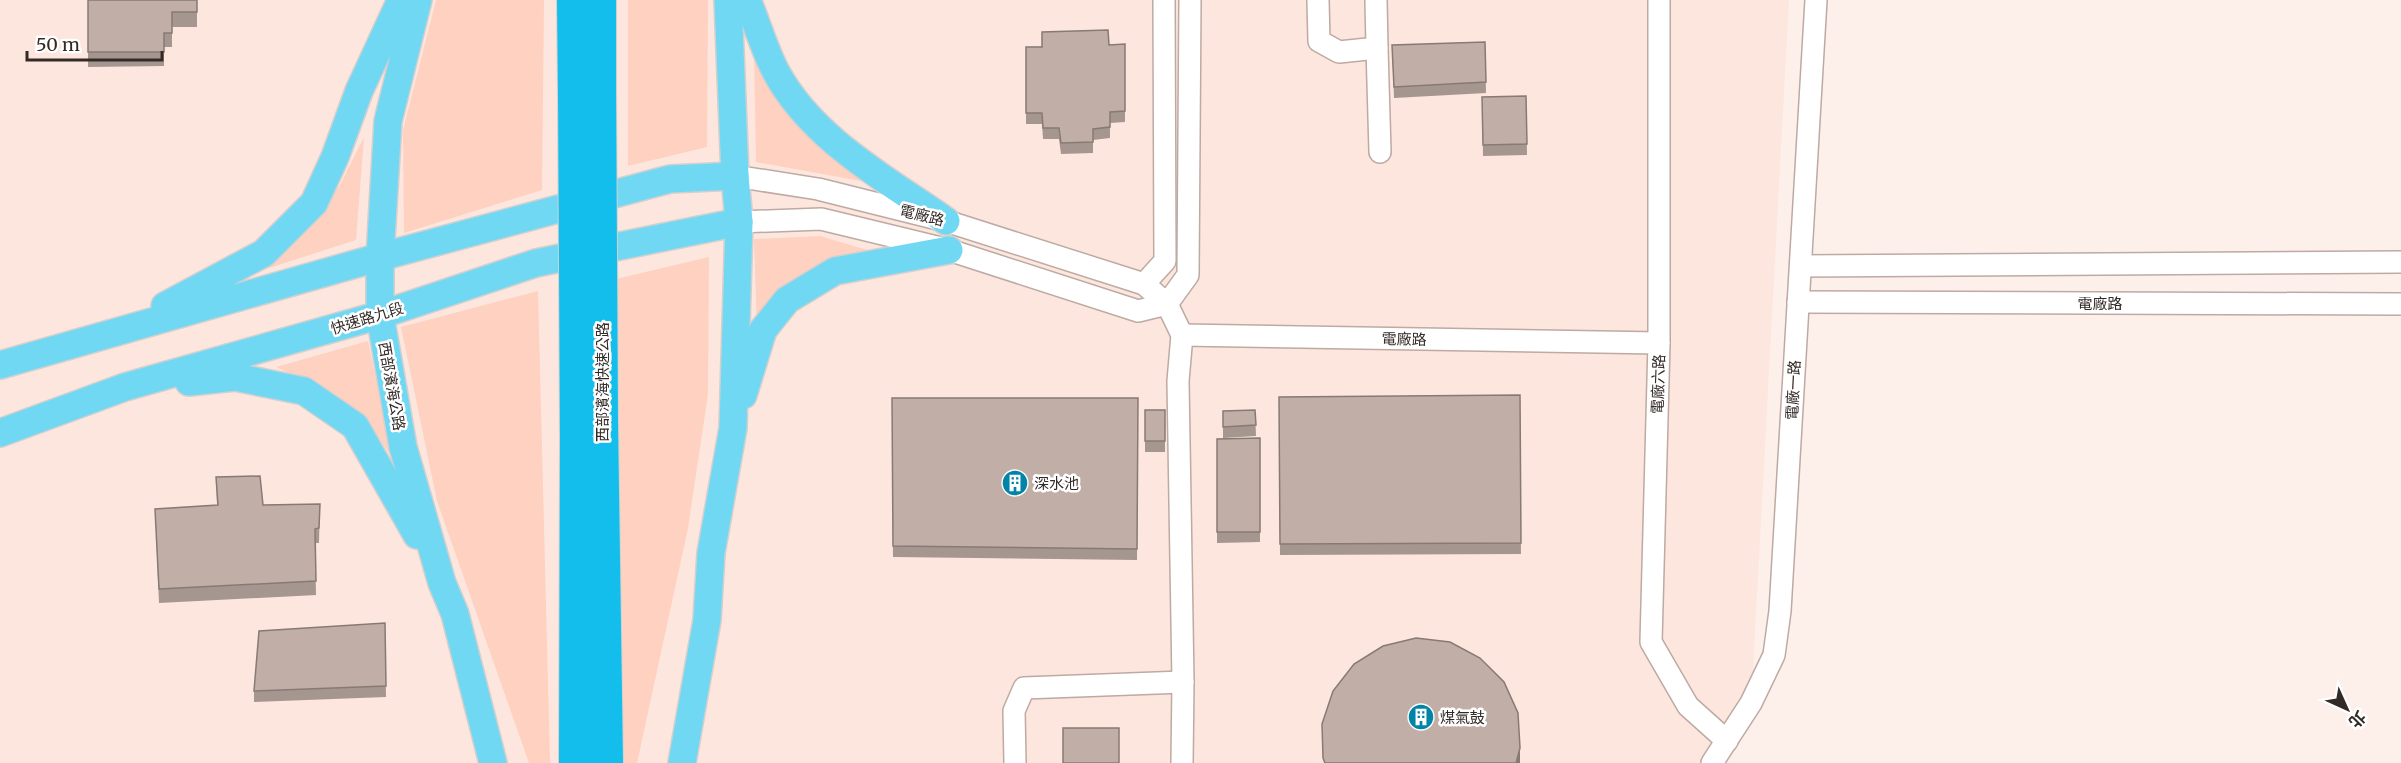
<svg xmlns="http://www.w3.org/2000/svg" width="2401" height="763" font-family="Merriweather,'Noto Sans TC',serif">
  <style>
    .built { fill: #fde6dd }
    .green { fill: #fed1c1 }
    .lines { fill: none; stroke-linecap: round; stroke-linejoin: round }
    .minor-casing { stroke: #bdaaa3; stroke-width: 24 }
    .major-casing { stroke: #d2d0cf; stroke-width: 30 }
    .highway-casing { stroke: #d2d0cf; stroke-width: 34 }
    .minor { stroke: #fff; stroke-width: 21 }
    .major { stroke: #71d8f4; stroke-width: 27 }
    .highway { stroke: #13beec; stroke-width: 32 }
    .highway-bridge-casing { stroke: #d2d0cf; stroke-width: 34; stroke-linecap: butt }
    .highway-bridge { stroke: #13beec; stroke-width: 32 }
    .wall { fill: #a69690 }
    .shaded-wall { fill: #877a75 }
    .building { fill: #c1aea7; stroke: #877a75; stroke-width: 1.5 }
    .labels { text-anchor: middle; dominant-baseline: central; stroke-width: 5; stroke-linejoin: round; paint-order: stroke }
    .street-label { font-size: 15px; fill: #322a27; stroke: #fff }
    .poi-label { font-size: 15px; fill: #322a27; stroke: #fff; text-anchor: start }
  </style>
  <rect width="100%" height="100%" fill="#fdf0eb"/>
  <!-- built -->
  <polygon class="built" points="0,0 1789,0 1752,690 1703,763 0,763"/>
  <!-- green -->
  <g class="green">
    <polygon points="436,0 544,0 542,190 404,233 403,130"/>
    <polygon points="628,0 708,0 707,147 628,166"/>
    <polygon points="754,53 828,152 861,181 756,162"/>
    <polygon points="364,137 356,240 263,270 302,234 340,185"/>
    <polygon points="820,236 874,252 757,329 754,239"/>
    <polygon points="709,257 708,394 688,528 637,763 620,763 616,279"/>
    <polygon points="538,291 550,763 529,763 437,501 401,327"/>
    <polygon points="368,341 392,457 367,422 336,395 276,367"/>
  </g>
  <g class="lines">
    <defs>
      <g id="minor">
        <polyline points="1318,0 1319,41 1339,52 1377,48 1376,0"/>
        <polyline points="1659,0 1659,343 1651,642 1688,706 1727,741"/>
        <polyline points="1377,48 1380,152"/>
        <polyline points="735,176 818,189 946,221 1144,284 1167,304 1182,335"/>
        <polyline points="739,222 821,219 949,250 1138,311 1167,304 1188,275 1190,0"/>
        <polyline points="1801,266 2401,262"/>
        <polyline points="1144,284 1165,261 1164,0"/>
        <polyline points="1798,302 2401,304"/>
        <polyline points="1182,335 1659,343"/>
        <polyline points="1015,763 1014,711 1024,688 1183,682"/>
        <polyline points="1182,763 1183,682 1178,381 1182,335"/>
        <polyline points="1712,763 1751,703 1774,655 1780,611 1816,0"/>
      </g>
      <g id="major">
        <polyline points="418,0 388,121 380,257 380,315 403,447 442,583 455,614 493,763"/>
        <path d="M747 0C757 23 764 49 776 72 812 139 886 179 946 221"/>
        <polyline points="165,306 264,253 314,203 335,157 359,91 401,0"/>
        <polyline points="0,365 380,257 670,179 735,176"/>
        <polyline points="189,382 235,377 304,391 355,426 417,535"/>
        <polyline points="743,395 763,330 787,300 835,271 949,250"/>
        <polyline points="0,433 125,387 380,315 536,263 739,222"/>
        <polyline points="682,763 707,620 711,553 733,428 739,222 735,176 728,0"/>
      </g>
      <g id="highway">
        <polyline points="573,0 574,93"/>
        <polyline points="600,0 600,89"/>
        <polyline points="602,423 607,763"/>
        <polyline points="575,763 576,437"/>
      </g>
    </defs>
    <!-- minor casing -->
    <use href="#minor" class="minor-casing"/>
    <!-- major casing -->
    <use href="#major" class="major-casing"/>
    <!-- highway casing -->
    <use href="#highway" class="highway-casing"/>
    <!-- minor -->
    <use href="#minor" class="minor"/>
    <!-- major -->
    <use href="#major" class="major"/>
    <!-- highway -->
    <use href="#highway" class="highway"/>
    <defs>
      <g id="highway-bridge">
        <polyline points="600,89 602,423"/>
        <polyline points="574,93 576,437"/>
      </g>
    </defs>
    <!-- highway-bridge casing -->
    <use href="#highway-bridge" class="highway-bridge-casing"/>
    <!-- highway-bridge -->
    <use href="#highway-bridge" class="highway-bridge"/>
  </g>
  <!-- wall -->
  <g class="wall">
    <polygon points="88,0 197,0 197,27 172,27 172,47 164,47 164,66 88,67"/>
    <polygon points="1485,42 1486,93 1394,98 1392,45"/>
    <polygon points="1125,44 1125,122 1110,123 1110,138 1093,140 1093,153 1061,154 1059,139 1043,139 1042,124 1026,124 1026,47"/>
    <polygon points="1526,96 1527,155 1483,156 1482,97"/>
    <polygon points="1520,395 1521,554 1280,555 1279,397"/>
    <polygon points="892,398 1138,398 1137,560 893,557"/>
    <rect x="1145" y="410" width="20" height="42"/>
    <polygon points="1255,410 1256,436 1223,438 1223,411"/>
    <polygon points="1260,438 1260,542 1217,543 1217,439"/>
    <polygon points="216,477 263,505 320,504 319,543 315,543 316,595 159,603 155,509 217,505"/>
    <polygon points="385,623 386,697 254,702 254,691"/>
  </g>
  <!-- shaded-wall -->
  <polygon class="shaded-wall" points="1520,748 1520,763 1516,763"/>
  <!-- building -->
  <g class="building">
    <polygon points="88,0 197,0 197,12 172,12 172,33 164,33 164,52 88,52"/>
    <polygon points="1108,30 1109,45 1125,44 1125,111 1110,112 1110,127 1093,129 1093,142 1061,143 1059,128 1043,128 1042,113 1026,113 1026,47 1042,47 1042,32"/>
    <polygon points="1485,42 1486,82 1394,87 1392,45"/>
    <polygon points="1526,96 1527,144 1483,145 1482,97"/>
    <polygon points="1520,395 1521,543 1280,544 1279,397"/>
    <polygon points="892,398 1138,398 1137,549 893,546"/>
    <rect x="1145" y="410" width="20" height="31"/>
    <polygon points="1255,410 1256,425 1223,427 1223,411"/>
    <polygon points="1260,438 1260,532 1217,532 1217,439"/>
    <polygon points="260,476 263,505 320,504 319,528 315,529 316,581 159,589 155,509 218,505 216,477"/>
    <polygon points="385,623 386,686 254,691 259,631"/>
    <polygon points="1416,638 1450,642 1480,658 1504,682 1518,713 1520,748 1516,763 1325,763 1323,758 1322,724 1333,691 1354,664 1383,646"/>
    <rect x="1063" y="728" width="56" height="35"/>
  </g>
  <!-- icons -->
  <defs>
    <symbol id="building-disc" viewBox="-11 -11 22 22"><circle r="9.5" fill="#0084a7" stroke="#fff"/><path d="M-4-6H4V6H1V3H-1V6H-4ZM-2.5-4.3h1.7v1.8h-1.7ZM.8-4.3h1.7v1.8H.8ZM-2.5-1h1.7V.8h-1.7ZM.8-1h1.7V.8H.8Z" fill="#fff"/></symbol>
  </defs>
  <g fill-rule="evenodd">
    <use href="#building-disc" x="1000" y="468" width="30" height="30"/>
    <use href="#building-disc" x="1406" y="702" width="30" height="30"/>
  </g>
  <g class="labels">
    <!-- street labels -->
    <g class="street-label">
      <text transform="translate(922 215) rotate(14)">電廠路</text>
      <text x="2100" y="303">電廠路</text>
      <text transform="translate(367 318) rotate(-17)">快速路九段</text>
      <text transform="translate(1404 339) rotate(1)">電廠路</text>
      <text transform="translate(602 382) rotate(-90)">西部濱海快速公路</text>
      <text transform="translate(1658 384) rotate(-88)">電廠六路</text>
      <text transform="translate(392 386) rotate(80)">西部濱海公路</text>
      <text transform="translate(1793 390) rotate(-87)">電廠一路</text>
    </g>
    <!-- poi labels -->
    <g class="poi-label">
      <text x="1034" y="483">深水池</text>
      <text x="1440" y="717">煤氣鼓</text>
    </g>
  </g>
  <!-- north arrow -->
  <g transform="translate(2347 709) rotate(135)" stroke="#ffffff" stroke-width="4.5" paint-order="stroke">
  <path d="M0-4.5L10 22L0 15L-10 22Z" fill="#322a27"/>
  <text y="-9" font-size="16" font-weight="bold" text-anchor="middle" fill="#322a27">北</text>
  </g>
  <!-- scale -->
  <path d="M27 51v9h135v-9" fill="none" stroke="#322a27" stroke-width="3"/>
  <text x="36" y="51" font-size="18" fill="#322a27" stroke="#ffffff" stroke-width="4.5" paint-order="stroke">50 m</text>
</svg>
